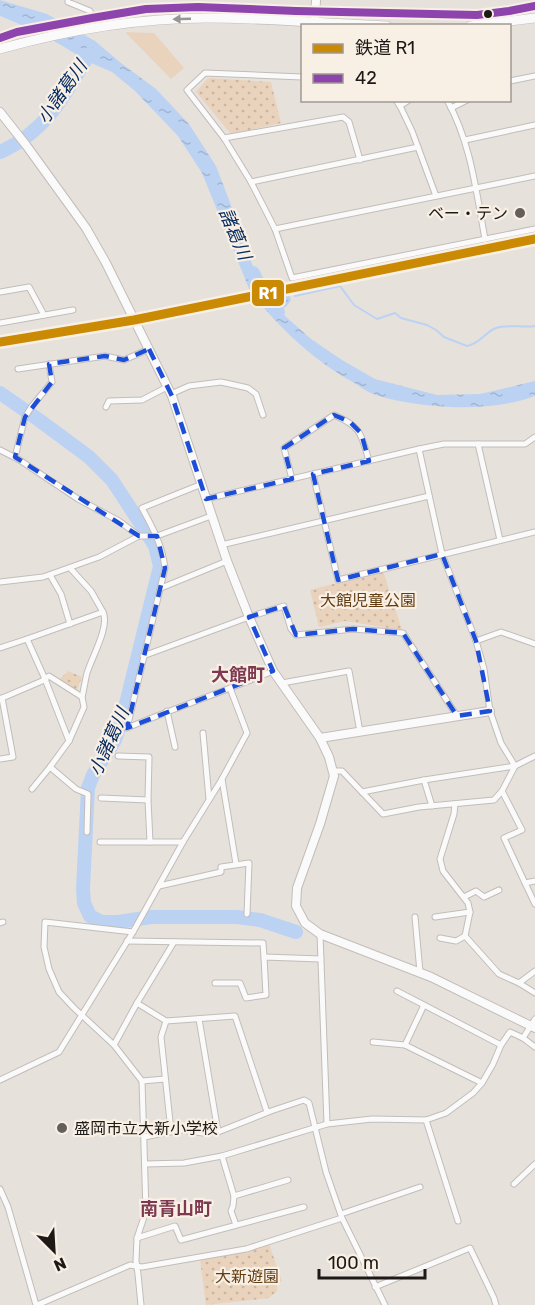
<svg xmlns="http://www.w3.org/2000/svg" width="535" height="1305" font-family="Rubik,'Noto Sans JP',sans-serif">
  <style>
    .green { fill: #ead3bd }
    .park { fill: url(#park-dots) }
    .water { fill: url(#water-ripples) }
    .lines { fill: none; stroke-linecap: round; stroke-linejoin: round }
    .stream { stroke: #bcd2f3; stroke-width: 2 }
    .river { stroke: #bcd2f3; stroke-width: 14 }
    .street-casing { stroke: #c2bdba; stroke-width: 7 }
    .secondary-casing { stroke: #c2bdba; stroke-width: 10 }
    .primary-casing { stroke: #c2bdba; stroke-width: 10 }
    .street { stroke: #fbfafa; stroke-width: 5 }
    .secondary { stroke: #fbfafa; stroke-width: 8 }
    .primary { stroke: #fbfafa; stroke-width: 9 }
    .bus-1-casing { stroke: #f8efe5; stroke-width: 12 }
    .bus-1 { stroke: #8e44ad; stroke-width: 8 }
    .rail-1-casing { stroke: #f8efe5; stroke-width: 14 }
    .rail-1 { stroke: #cb8a04; stroke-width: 9 }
    .oneway { fill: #979593 }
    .marked { fill: none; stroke: #1d4ed8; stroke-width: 4.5; stroke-dasharray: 12 8; stroke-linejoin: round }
    .bus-dot { fill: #1d1916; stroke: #f8efe5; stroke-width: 2 }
    .poi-dot { fill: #645f5b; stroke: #f8efe5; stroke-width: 2 }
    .labels { text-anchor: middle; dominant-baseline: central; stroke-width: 4.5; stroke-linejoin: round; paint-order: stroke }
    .poi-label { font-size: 16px; fill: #1d1916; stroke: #f8efe5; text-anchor: end }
    .park-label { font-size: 16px; fill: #623d11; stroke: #f8efe5 }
    .water-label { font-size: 18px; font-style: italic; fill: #062b60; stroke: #f8efe5 }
    .neighbourhood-label { font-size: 18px; font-weight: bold; fill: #7e384f; stroke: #f8efe5 }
    .line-badge { stroke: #f8efe5; stroke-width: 2 }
    .badge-label { font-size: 16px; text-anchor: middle; font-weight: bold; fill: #fff }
  </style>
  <defs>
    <pattern id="park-dots" width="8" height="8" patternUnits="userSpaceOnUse" patternTransform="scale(1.5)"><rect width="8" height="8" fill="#ead3bd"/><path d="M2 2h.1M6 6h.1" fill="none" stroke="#c8b5a2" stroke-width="1.8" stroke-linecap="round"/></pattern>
    <pattern id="water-ripples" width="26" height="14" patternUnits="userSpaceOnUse" patternTransform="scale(1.5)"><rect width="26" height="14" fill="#bcd2f3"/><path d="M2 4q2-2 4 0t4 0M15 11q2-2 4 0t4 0" fill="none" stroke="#a1b4d0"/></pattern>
  </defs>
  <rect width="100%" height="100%" fill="#e7e1dc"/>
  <!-- green -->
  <polygon class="green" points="125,32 154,33 184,68 171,79"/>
  <!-- park -->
  <g class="park">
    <polygon points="210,78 271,82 281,123 231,134 196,92 207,79"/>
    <polygon points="383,571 402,630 345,621 319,627 310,590"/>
    <polygon points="68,671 82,677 76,692 65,684 60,679"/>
    <polygon points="269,1244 282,1281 277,1284 277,1291 269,1298 206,1305 200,1259"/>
  </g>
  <!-- water -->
  <g class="water">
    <path d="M0 0 47 14 95 41 121 63 156 89 189 124 216 166 231 205 239 235 263 288 250 291 202 173 178 136 135 91 112 72 91 63 84 72 76 67 80 57C55 40 28 27 0 16Z"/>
    <path d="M289 294 291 300 286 307 281 309 284 315 311 339 342 360 375 379 437 395 480 394 535 381V396C508 406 477 408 449 407 423 405 401 403 376 395 369 393 362 388 356 384 316 362 287 335 258 301Z"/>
  </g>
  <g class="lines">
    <!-- stream -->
    <path class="stream" d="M295 296 340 286 354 305 377 319 395 313 401 318 427 325 436 330 444 337 467 346C480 344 485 332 496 328 508 324 523 328 535 326"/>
    <!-- river -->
    <g class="river">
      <path d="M0 152C46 132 65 95 89 54"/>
      <polyline points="253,273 265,298 278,312"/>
      <polyline points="0,393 39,420 89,457 112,480 155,546 160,566 122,720 115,740 93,775 88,788 83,889 84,903 90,916 101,922 118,922 151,917 237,917 260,920 296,932"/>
    </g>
    <defs>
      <g id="street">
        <polyline points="68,0 68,2 90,11 92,18"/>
        <polyline points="302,77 205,73 187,90 224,138 251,182 275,229 292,278 535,229"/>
        <polyline points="510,81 535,76"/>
        <polyline points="396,100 400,106 412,131 436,196"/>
        <path d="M447 100C471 143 476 191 485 239"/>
        <polyline points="400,106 409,100"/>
        <polyline points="451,108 467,100"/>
        <polyline points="224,138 343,117 349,122 360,160"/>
        <polyline points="465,140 535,125"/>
        <polyline points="251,182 418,147"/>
        <polyline points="275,229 535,176"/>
        <polyline points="0,292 29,287 44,315"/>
        <polyline points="0,323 73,310"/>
        <polyline points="18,369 105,356 124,360 149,349"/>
        <polyline points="171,394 189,386 221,382 248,388 256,394 263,415"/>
        <polyline points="106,407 109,401 142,400 167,387"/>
        <polyline points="478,444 500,540"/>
        <polyline points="419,449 444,444 525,444 535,437"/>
        <polyline points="0,450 18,459 78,499 119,521 139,536 157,536 211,516"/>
        <polyline points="15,457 25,417 32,406 52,382 49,364"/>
        <polyline points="313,474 338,580 535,532"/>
        <path d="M292 479 284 448 334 415C362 427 361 434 369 461"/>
        <path d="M202 484 142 508C153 528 162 545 165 568L127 728C175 708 225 691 273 671"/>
        <polyline points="206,499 419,449 442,554 476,641 484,669 490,711 501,743 515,766 535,756"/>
        <polyline points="221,545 429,496"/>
        <polyline points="70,568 91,591 103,612"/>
        <polyline points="50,575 61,594 70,624"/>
        <polyline points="0,582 43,577 99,557 139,536"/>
        <polyline points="161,588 227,561"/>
        <path d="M27 639 103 612C110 626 92 657 87 673 85 681 84 689 82 697"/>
        <polyline points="476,641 501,632 535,644"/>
        <polyline points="0,648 27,639 45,679 69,741"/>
        <polyline points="143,656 249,617 284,606 291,629 296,635 353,629 403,633 457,716"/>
        <polyline points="282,683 349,671 360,732"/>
        <polyline points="0,699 42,681 49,676 82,697 84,707 69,741 50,767 32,789"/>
        <polyline points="167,711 175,747"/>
        <polyline points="203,733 209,799"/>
        <polyline points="118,756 149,757 148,800 150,842"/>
        <polyline points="0,759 13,757 2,698"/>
        <polyline points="515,766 502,791 522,830 504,838 525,883"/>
        <polyline points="50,767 76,789 88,794 87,832"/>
        <polyline points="333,771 342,771 383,814 419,807 494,800 502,791"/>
        <polyline points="222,779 236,864"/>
        <polyline points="424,780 432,806"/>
        <polyline points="362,792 424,780 515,766"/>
        <polyline points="101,798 148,800"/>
        <polyline points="455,804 454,814 440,859 443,871 468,903 470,912 465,936"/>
        <polyline points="100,842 183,842"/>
        <polyline points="535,881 525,883 535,904"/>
        <polyline points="159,886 221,872 221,867 249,863 247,914"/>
        <polyline points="464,897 476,891 484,897 499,890"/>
        <polyline points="415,917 420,972"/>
        <polyline points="435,917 470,912"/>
        <polyline points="0,923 3,922"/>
        <polyline points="133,932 45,922 44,947 49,969 59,992 74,1008 114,1045 142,1081 146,1211 137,1238 136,1261 138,1274 141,1305"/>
        <polyline points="320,934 327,1124"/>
        <polyline points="440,938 456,941 465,936 499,974 519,983 535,971"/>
        <polyline points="127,941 263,943 264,957"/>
        <polyline points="215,983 240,983 246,998 266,995 264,957 321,959"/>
        <polyline points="519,983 535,993"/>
        <polyline points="397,991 501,1045"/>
        <polyline points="137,1003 166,1021 235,1016 267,1112"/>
        <polyline points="199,1019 218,1132"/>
        <polyline points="166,1021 161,1037 171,1131"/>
        <polyline points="523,1038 535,1019"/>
        <polyline points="373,1042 405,1045 482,1083"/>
        <polyline points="114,1045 137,1003 174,942"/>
        <polyline points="405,1045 424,1005"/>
        <polyline points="0,1080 59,1052 133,932 183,842 222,779 247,733 230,688"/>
        <polyline points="142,1081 165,1079"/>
        <polyline points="426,1120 458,1221"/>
        <polyline points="144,1137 181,1130 203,1133 218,1132 271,1111 304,1100 309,1103 326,1172 342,1218 385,1305"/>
        <polyline points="222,1156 234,1196 233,1206 231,1211 236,1225"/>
        <polyline points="145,1164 184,1163 222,1156 327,1124 372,1119 426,1120 446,1113 473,1093 482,1083 493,1064 501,1045 510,1032 523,1038 535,1047"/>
        <polyline points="514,1184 535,1164"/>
        <polyline points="0,1189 8,1207 36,1305"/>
        <polyline points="234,1196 288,1180"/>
        <polyline points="341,1214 420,1187"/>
        <polyline points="137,1238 175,1226 181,1240 304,1207"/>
        <polyline points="375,1287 470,1248 494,1298 496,1305"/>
        <polyline points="37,1305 130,1265 142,1267 246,1249 342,1218"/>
      </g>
      <g id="secondary">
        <polyline points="315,18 316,0"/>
        <polyline points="0,112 26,145 86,228 106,263 172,396 227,561 249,617 273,671 320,738 329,757 334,776 320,824 297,888 296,906 305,923 320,934 431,977 535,1028"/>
        <polyline points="320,738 490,711"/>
      </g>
      <g id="primary">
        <polyline points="470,26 535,18"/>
        <polyline points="0,38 17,32 92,18 146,9 198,7 296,11 477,15 509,11 535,6"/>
        <path d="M0 49C68 30 138 18 208 18 268 18 328 24 387 26"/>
      </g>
    </defs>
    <!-- street casing -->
    <use href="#street" class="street-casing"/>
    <!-- secondary casing -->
    <use href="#secondary" class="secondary-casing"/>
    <!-- primary casing -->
    <use href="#primary" class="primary-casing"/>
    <!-- street -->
    <use href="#street" class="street"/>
    <!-- secondary -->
    <use href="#secondary" class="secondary"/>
    <!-- primary -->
    <use href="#primary" class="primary"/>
    <defs>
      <polyline id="bus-1" points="0,38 17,32 92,18 146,9 198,7 296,11 477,15 509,11 535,6"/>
    </defs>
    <!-- bus-1 casing -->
    <use href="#bus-1" class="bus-1-casing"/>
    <!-- bus-1 -->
    <use href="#bus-1" class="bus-1"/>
    <defs>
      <polyline id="rail-1" points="0,342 134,320 535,239"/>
    </defs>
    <!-- rail-1 casing -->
    <use href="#rail-1" class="rail-1-casing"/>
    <!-- rail-1 -->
    <use href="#rail-1" class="rail-1"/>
  </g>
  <!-- one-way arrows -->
  <defs><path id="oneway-solid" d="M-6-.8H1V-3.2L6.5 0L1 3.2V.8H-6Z" transform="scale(1.5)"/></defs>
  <use class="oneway" href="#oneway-solid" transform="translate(182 19) rotate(178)"/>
  <!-- marked area -->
  <path class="marked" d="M149 349 172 396 206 499 292 479 284 448 334 415 350 422 361 433 369 461 313 474 338 580 442 554 476 641 490 711 457 716 403 633 353 629 296 635 284 606 249 617 273 671 127 728 165 568 157 536H139L15 457 25 417 52 382 49 364 105 356 124 360Z"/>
  <!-- markers -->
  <circle class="bus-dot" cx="488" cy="14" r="5"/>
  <g class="poi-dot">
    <circle cx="520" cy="213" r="6"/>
    <circle cx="62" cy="1128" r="6"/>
  </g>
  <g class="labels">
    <!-- poi labels -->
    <g class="poi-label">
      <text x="508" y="213">ベー・テン</text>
      <text x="74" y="1128" text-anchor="start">盛岡市立大新小学校</text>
    </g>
    <!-- park labels -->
    <g class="park-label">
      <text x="368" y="600">大館児童公園</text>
      <text x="247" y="1276">大新遊園</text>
    </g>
    <!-- water labels -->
    <g class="water-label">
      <text transform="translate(62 92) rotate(-55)">小諸葛川</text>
      <text transform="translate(235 234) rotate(67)">諸葛川</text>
      <text transform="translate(109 742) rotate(-66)">小諸葛川</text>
    </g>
    <!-- neighbourhood labels -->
    <g class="neighbourhood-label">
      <text x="238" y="675">大館町</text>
      <text x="176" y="1209">南青山町</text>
    </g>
  </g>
  <rect class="line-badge" x="251" y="279" width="34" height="28" rx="6" fill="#cb8a04"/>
  <g class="badge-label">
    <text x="268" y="299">R1</text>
  </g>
  <!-- legend -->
  <rect x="301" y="24" width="210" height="78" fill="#f8efe5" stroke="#a09992" stroke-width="1.5"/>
  <rect x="313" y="44" width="30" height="9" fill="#cb8a04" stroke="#a09992" stroke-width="1.5"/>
  <text x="355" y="54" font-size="18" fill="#1d1916">鉄道 R1</text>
  <rect x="313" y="74" width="30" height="9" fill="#8e44ad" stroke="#a09992" stroke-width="1.5"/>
  <text x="355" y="84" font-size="18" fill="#1d1916">42</text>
  <!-- north arrow -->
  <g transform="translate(54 1251) rotate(156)" stroke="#f8efe5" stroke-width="4.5" paint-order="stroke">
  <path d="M0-4.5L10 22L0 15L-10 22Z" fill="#1d1916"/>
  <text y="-9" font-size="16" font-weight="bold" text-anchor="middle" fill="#1d1916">N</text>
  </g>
  <!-- scale -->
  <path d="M319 1269v9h106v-9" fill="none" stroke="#1d1916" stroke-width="3"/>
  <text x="328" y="1269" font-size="18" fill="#1d1916" stroke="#f8efe5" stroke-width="4.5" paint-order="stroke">100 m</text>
</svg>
